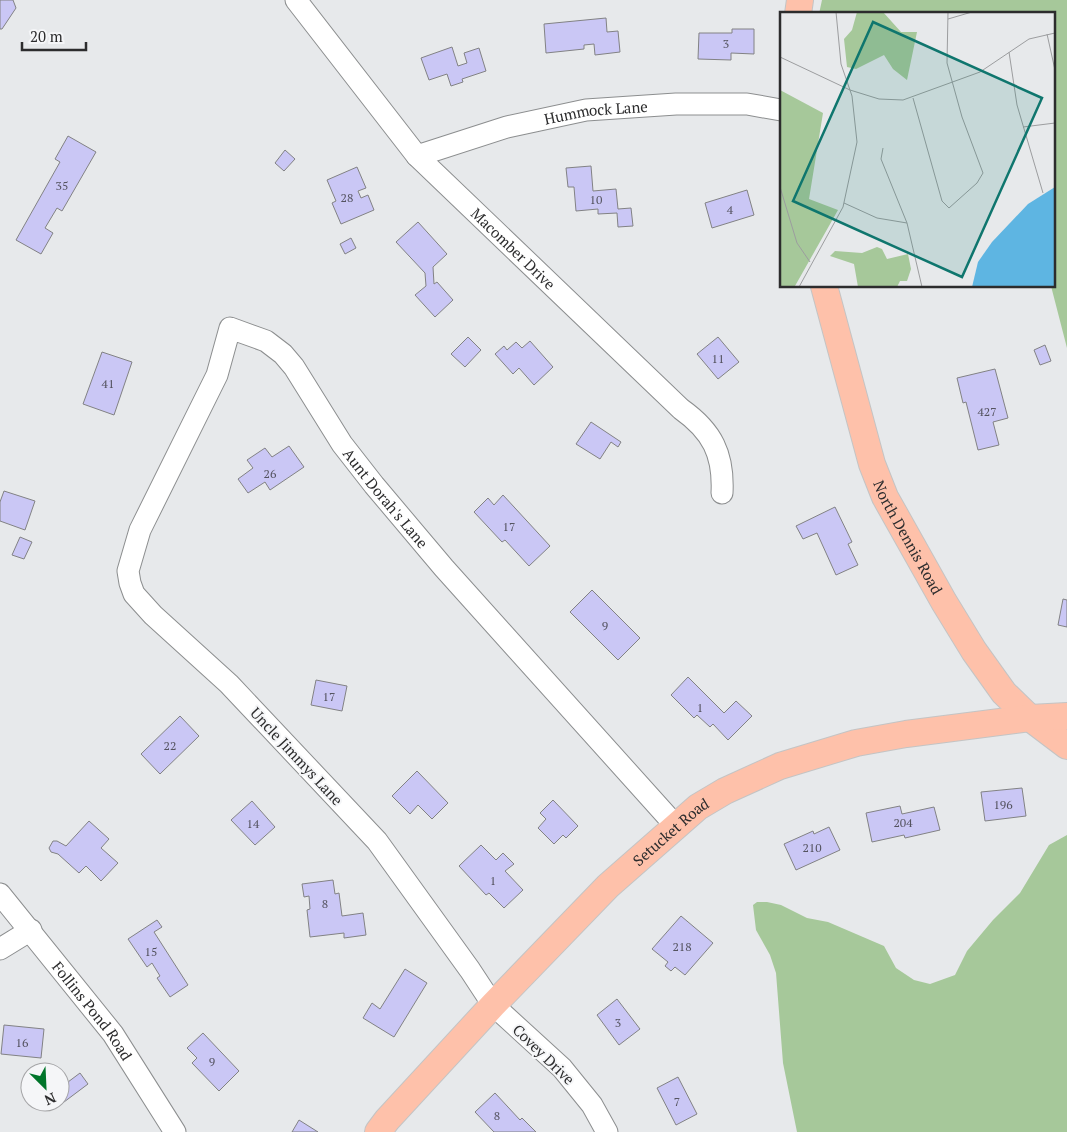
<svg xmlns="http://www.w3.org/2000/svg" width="1067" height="1132" font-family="'PT Serif',serif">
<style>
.green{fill:#a6c89a}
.building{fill:#cac7f5;stroke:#828284}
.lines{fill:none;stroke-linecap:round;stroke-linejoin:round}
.minor-casing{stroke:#8c8e8f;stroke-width:23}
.major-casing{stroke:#c4c4c4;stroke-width:28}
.minor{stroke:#fff;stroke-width:21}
.major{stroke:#fec1aa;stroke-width:26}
.labels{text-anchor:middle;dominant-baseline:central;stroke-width:4;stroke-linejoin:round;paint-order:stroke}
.number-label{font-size:12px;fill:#54535f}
.street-label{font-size:15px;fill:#2c2c2d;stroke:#f5f6f8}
.inset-road{fill:none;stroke:#9c9d9f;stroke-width:1}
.view{fill:#0f766e;fill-opacity:0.15;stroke:#0f766e;stroke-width:2.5}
.inset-edge{fill:none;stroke:#2c2c2d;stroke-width:2.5}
</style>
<rect width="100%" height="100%" fill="#e7e9eb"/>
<path class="green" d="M822 0H1067V348L1051 286H1053V14H819Z
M1067 835V1132H797L783 1063 776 973 770 955 756 930 753 905 757 902H767L781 905 807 918 828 922 884 946 896 968 914 980 930 984 955 975 967 951 993 920 1020 893 1049 845Z"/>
<path class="building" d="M0 0H13L16 8 2 29H0Z
M606 18 607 32 618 31 620 52 595 55 594 44 584 45V49L546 53 544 24Z
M732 29H754V54L731 53V60L698 59 699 33H732Z
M452 47 458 66 467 63 464 53 479 48 486 71 462 79 463 82 451 86 447 74 429 80 421 58Z
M68 136 96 152 62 211 57 208 45 228 53 233 41 254 16 240 60 162 55 159Z
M285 150 295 159 284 171 275 163Z
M591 166 593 191 616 189 618 209 631 208 633 226 618 227 617 213 598 214V209L576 211 574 187H568L566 168Z
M357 167 366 188 358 191 361 198 368 195 374 210 341 224 332 203 336 201 327 180Z
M747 190 754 215 712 228 705 203Z
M418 222 447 254 433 267 434 284 437 282 453 300 435 317 415 295 426 286 425 273 396 242Z
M351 238 356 248 345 254 340 244Z
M468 337 481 350 465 367 451 354Z
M718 337 739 362 718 379 697 354Z
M530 341 553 367 534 385 519 368 513 374 495 354 504 346 507 350 516 342 522 348Z
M1045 345 1051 361 1040 365 1034 350Z
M102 352 132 362 114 415 83 404Z
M995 369 1008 418 993 422 999 445 978 450 966 402 963 403 957 378Z
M591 422 621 442 618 447 611 442 600 459 576 444Z
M289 446 304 467 270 490 265 482 248 493 238 479 253 468 247 460 265 448 272 457Z
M4 491 35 501 25 530 0 521V502Z
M503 495 550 546 529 566 505 540 502 542 474 512 488 498 494 505Z
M835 507 852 542 848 544 858 565 836 575 817 533 803 539 796 526Z
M20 537 32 542 24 559 12 555Z
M592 590 640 638 618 660 570 612Z
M1063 599 1067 600V627L1058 625Z
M688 677 724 713 736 701 752 716 728 740 713 724 710 727 697 715 694 718 671 695Z
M316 680 347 686 342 711 311 705Z
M180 716 199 736 160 774 141 754Z
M417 771 448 803 432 819 418 805 410 814 392 796Z
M1022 788 1026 816 985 821 981 792Z
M553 800 578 826 566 838 563 835 554 844 538 828 546 819 540 813Z
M252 801 275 827 255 845 231 820Z
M900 806 902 814 934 807 940 830 905 838 904 835 872 842 866 813Z
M89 821 109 839 101 848 118 863 101 881 86 866 79 873 58 854 51 852 49 848 53 841H57L66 846Z
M829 827 840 850 796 870 784 844 813 831 814 834Z
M481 845 496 860 503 853 514 864 505 871 523 890 504 908 489 893 486 895 459 866Z
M333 880 335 894 339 893 342 916 363 913 366 935 344 938V933L310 937 307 910 310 909 309 896 304 897 302 884Z
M681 916 713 943 685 975 675 967 671 971 665 966 668 962 652 949Z
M157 920 162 927 154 932 188 985 170 997 157 978 160 976 152 963 147 967 128 939Z
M405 969 427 983 394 1037 363 1018 372 1003 380 1009Z
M617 999 640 1029 619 1045 597 1015Z
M4 1025 44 1029 41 1058 1 1054Z
M203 1033 239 1071 219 1091 192 1063 197 1058 187 1048Z
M80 1073 88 1084 56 1108 52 1102H60V1088Z
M678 1077 697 1114 676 1125 657 1088Z
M495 1093 520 1120 522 1118 536 1132H494L475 1112Z
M299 1120 318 1132H292Z"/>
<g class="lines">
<defs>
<g id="minor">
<path id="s1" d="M296 0 417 156 681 409C712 431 724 454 722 493"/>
<path id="s2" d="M417 156 507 127 586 110 676 104H747L781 110"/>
<path id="s3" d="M0 894 113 1034 175 1132"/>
<path d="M0 949 31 930"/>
<path id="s4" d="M607 1132 592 1105 562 1068 493 1005 470 970 377 841 229 684 153 615 134 594 130 583 128 571 140 530 217 375 230 328 266 341 283 354 294 367 342 444 374 485 444 568 675 825"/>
</g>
<g id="major">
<path d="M798 14 800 0"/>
<path id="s5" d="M824 286 872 464 885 497 944 602 974 651 1004 693 1030 718 1067 746"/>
<path id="s6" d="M378 1132 387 1120 493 1005 608 886 698 807 725 791 780 766 856 743 906 734 1030 718 1067 716"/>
</g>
</defs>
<use href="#minor" class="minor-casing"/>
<use href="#major" class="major-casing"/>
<use href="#minor" class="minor"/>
<use href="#major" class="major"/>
</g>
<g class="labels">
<g class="number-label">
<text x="726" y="43">3</text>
<text x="62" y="185">35</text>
<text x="347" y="197">28</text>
<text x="596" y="199">10</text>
<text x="730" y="209">4</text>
<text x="718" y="358">11</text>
<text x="108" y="383">41</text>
<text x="987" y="411">427</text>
<text x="270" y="473">26</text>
<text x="509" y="526">17</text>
<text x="605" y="625">9</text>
<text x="329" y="696">17</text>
<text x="700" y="707">1</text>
<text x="170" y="745">22</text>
<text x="1003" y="804">196</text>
<text x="903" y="822">204</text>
<text x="253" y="823">14</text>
<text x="812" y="847">210</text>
<text x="493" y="880">1</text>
<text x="325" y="903">8</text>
<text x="682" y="946">218</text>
<text x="151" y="951">15</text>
<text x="618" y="1022">3</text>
<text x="22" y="1042">16</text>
<text x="212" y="1061">9</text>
<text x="677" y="1101">7</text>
<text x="497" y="1115">8</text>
</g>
<g class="street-label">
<text stroke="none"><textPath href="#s2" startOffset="185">Hummock Lane</textPath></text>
<text stroke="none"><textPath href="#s1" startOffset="331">Macomber Drive</textPath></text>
<text stroke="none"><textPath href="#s4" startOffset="1245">Aunt Dorah's Lane</textPath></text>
<text stroke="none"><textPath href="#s5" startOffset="266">North Dennis Road</textPath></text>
<text transform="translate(297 756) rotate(47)">Uncle Jimmys Lane</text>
<text stroke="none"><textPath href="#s6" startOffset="420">Setucket Road</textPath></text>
<text stroke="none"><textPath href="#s3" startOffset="149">Follins Pond Road</textPath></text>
<text transform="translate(544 1054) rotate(44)">Covey Drive</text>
</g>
</g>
<g transform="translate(780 12)">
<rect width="275" height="275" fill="#e7e9eb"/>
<path d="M77 0H103L121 20H137L127 68 113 57 104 43 76 57 67 55 64 27 72 18ZM0 78 43 101 29 187 58 198 15 274 11 275H0ZM97 235 102 237 107 247 128 242 131 257 127 269H120L117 275H78L74 252 50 244 55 239 82 241Z" fill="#a6c89a"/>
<path d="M275 175V275H192L198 250 212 230 248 192Z" fill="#5eb5e2"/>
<path class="inset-road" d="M168 7 192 0M267 22 275 58M229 40 237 93 263 181M0 45 70 78 99 87 123 88 200 60 249 27 275 21M133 86 162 189 169 196 197 171 203 161 182 105 167 51 168 0M243 115 275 111M103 136 101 147 127 211 142 275M0 175 17 231 30 250M64 191 97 206 127 211M19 275 63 195 77 130 72 84 61 52 56 0"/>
<path class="view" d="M93 10 262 86 182 265 13 189Z"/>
<rect width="275" height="275" class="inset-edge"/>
</g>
<g transform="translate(45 1087) rotate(156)"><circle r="24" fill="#f5f6f8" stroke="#a5a5a7"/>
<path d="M0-4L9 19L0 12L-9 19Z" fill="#00752a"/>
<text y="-8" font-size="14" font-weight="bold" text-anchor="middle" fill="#2c2c2d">N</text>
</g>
<path d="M22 42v8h64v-8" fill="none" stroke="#2c2c2d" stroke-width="2.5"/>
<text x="30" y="42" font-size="15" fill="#2c2c2d" stroke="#f5f6f8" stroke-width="4" paint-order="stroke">20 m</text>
</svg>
